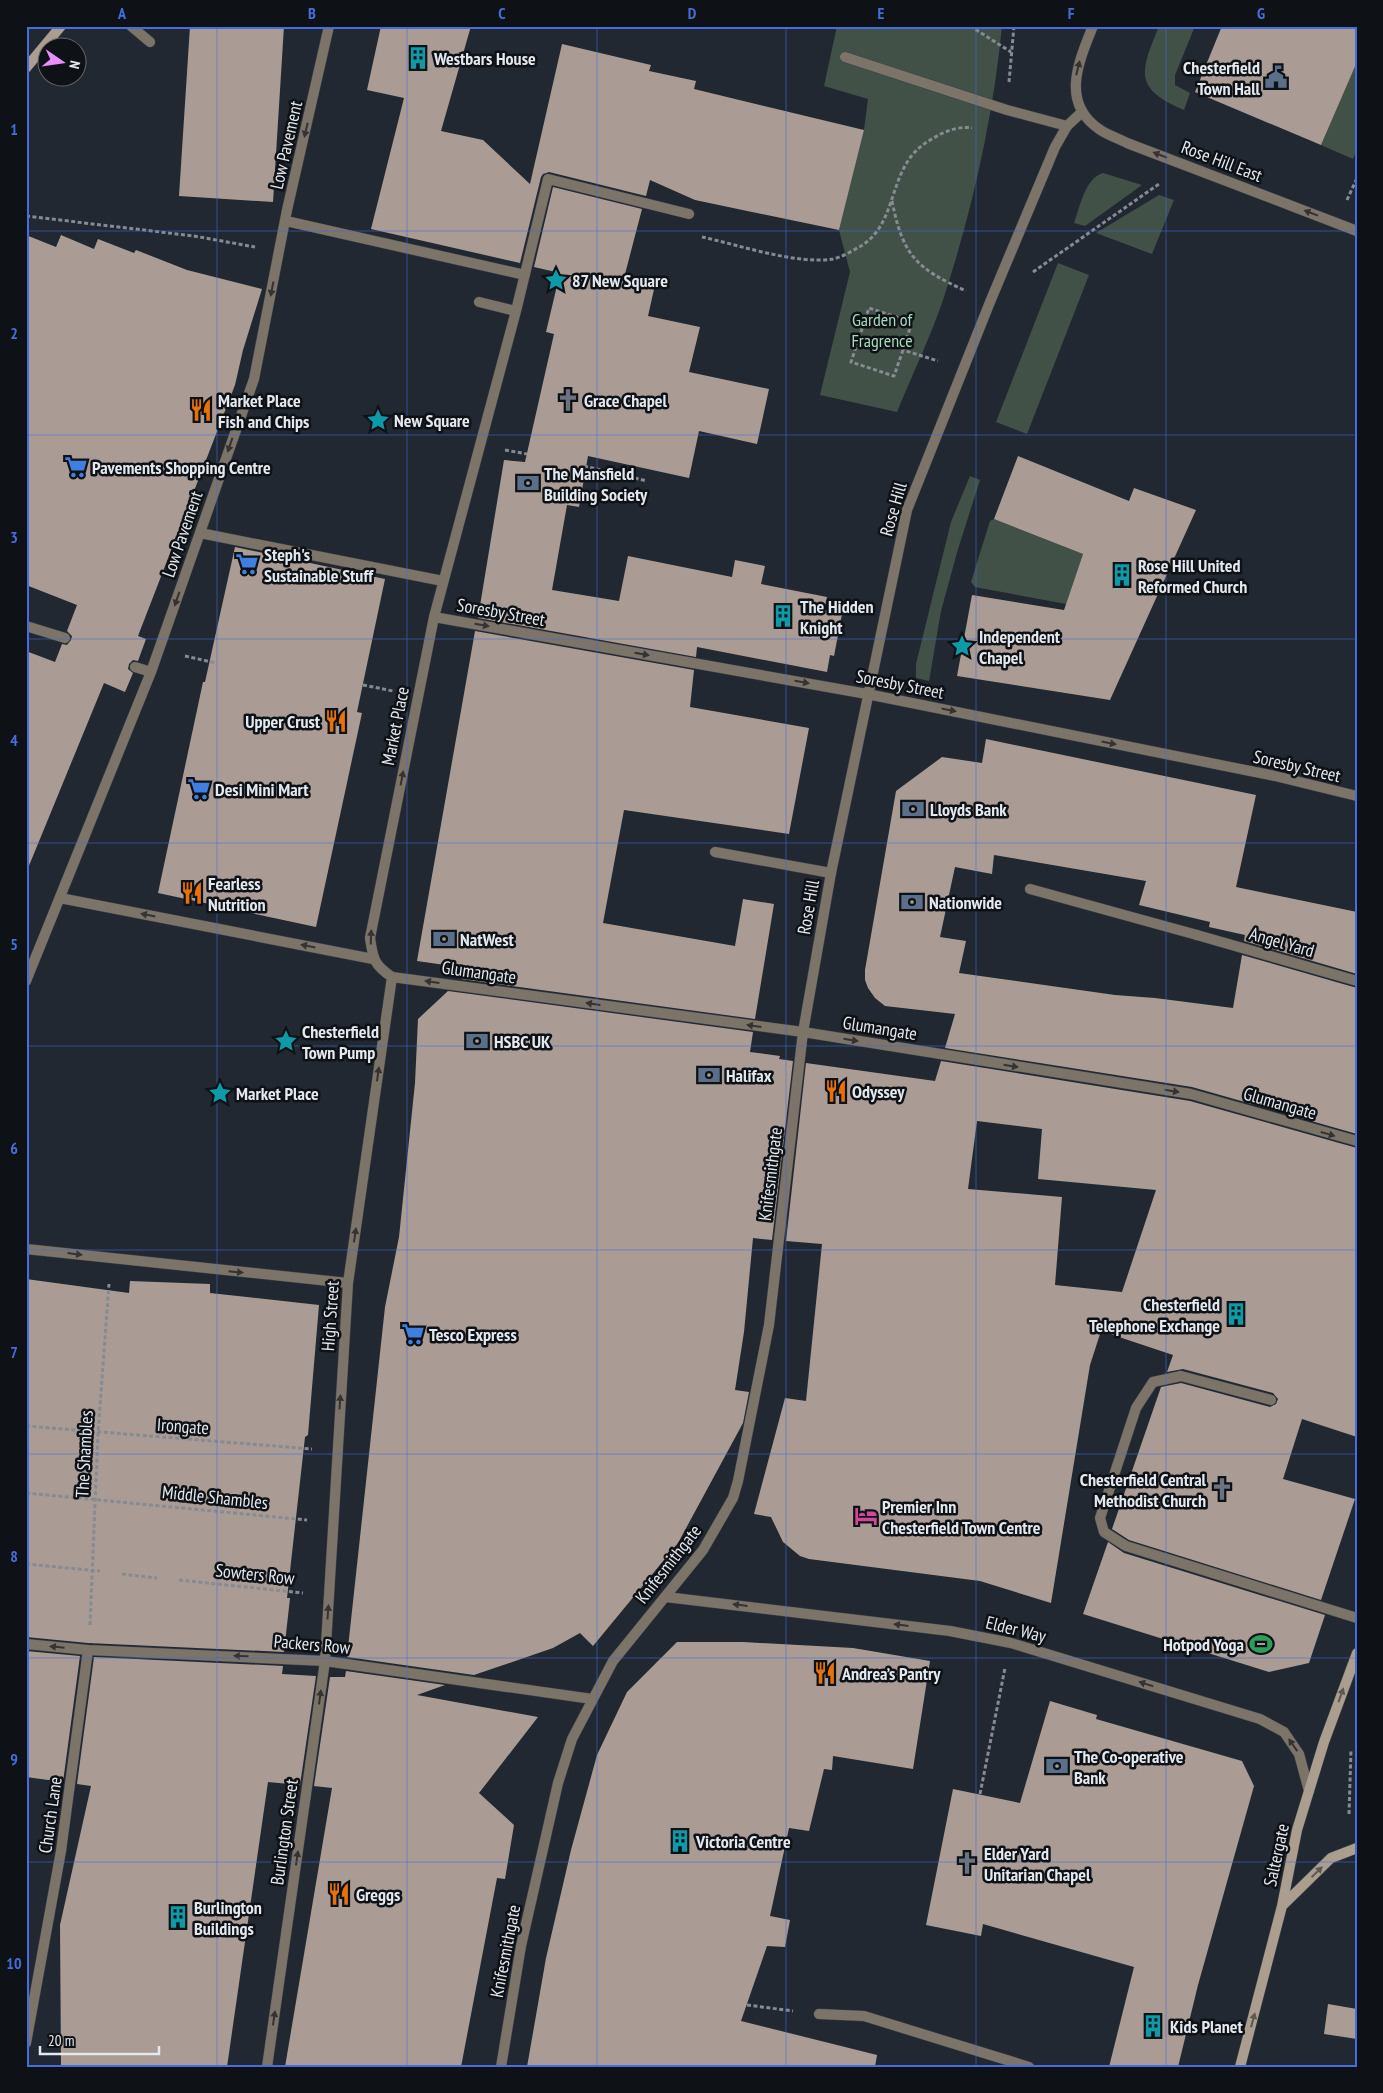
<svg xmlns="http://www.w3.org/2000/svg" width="1383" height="2093" font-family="'PT Sans Narrow',sans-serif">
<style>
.green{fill:#425147}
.building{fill:#aa9c94;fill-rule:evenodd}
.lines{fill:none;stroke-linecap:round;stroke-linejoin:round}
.lane-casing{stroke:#3d434c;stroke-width:11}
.street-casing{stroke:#3d434c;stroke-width:11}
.secondary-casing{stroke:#3d434c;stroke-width:11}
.path{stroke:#868b93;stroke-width:3;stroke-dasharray:4 2.5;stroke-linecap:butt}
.lane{stroke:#7c7369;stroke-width:10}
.street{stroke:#7c7369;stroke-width:10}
.secondary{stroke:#ab9e8e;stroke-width:10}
.oneway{fill:#343332}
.oneway2{fill:#5c5852}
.grid{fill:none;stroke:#456ddd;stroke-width:1;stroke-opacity:0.55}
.labels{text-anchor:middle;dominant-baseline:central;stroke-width:5;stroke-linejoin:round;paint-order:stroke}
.poi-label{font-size:18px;font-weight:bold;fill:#e4e8ef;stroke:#0e1115;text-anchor:start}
.street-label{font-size:18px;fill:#e4e8ef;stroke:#0e1115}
.park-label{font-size:18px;fill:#a9dcbb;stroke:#0e1115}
.neatline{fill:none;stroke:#456ddd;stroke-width:2}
.grid-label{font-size:16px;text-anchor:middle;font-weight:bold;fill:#456ddd}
</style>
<rect width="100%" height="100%" fill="#222832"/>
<path class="green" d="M837 26H1002C993 119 972 211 943 300 930 338 912 375 897 412L820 395 850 272 839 230 864 130 868 99 824 86Z
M1159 26H1195L1175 75V85L1190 93 1184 110C1132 88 1141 71 1159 26Z
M1357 62V149L1353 159 1321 145Z
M1103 173 1142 185 1085 226 1074 223C1080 207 1085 178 1103 173Z
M1159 195 1174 200 1152 254 1096 233Z
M1058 263 1089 275 1027 434 996 422Z
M970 476 980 480 958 549 941 611 929 681 916 678V664L951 522Z
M994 519 1083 554 1066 604 975 587 971 582 990 521Z"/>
<path class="building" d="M190 26H284L273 202 179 196Z
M381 26H471L441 131 483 140 530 184 562 44 651 65 649 71 696 81 694 89 864 130 839 230 695 200 650 180 646 196 549 172 543 174 541 177 520 263 371 229 404 98 367 90Z
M1222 26H1357V62L1321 145 1195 92Z
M553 187 642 209 624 278 655 285 648 316 700 327 689 372 769 389 757 444 699 431 689 478 588 456 579 507 567 505 552 590 619 601 628 556 732 577 735 560 765 566 761 584 827 597 824 610 842 614 834 656 830 655 827 672 697 647 696 657 478 618 504 460 525 462 554 334 546 332 560 273 534 267Z
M26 235 56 247 61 235 94 249 98 239 134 253 136 250 187 270 262 289 243 350 235 385 138 636 146 639 138 661 133 660 129 664 128 669 133 673 125 692 104 683 26 873V651L55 662 62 644 67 645 71 640 72 636 67 631 77 605 26 585Z
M1018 456 1129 501 1134 488 1196 510 1110 700 957 676 972 595 1064 610 1083 554 994 519Z
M235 547 385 579 357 712 362 713 316 927 158 893 203 682H205Z
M475 631 694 670 690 707 809 728 789 834 624 810 603 923 735 946 743 899 774 904 755 1019 461 979 473 969 417 961Z
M986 739 1256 795 1236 887 1357 912V974L1244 941 1245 935 1209 927 1210 922 1139 905 1146 881 994 855 992 874 955 867 940 937 966 941 959 973 1115 995 1155 998 1233 1008 1242 955 1357 988V1134L1192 1087 945 1048 955 1014 885 1006 875 998 868 988 865 980V970L896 791 942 757 982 763Z
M448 991 753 1032 750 1052 780 1056 779 1059 793 1061 772 1240 753 1238 744 1332 735 1390 749 1392 743 1423 678 1543 593 1646 580 1633 553 1648 474 1675 347 1657 385 1307 399 1237 415 1083 418 1019Z
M941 1061 1190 1101 1357 1148V1437L1302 1419 1283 1479 1355 1499 1321 1600 1129 1540 1112 1529 1161 1387 1181 1383 1270 1407 1276 1404 1278 1399 1273 1393 1183 1369 1167 1372 1173 1355 1101 1331 1090 1365 1051 1603 980 1581 809 1559 800 1556 783 1542 771 1517 754 1514 785 1398 806 1401 822 1244 786 1241 806 1063 935 1081ZM977 1121 1042 1129 1038 1179 1156 1190 1122 1292 1055 1285 1062 1197 968 1189Z
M26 1279 129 1293 130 1281 210 1284V1293L319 1305 308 1435 305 1437 287 1598H290L284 1652 88 1643 26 1637Z
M1108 1542 1124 1553 1325 1615 1309 1663 1269 1672 1083 1614Z
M677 1642H743L853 1648 930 1661 913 1769 833 1756 832 1770 824 1769 809 1831 789 1828 770 1916 790 1920 785 1947 767 1946 741 2021 877 2055 875 2067H527L546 1958 571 1850 597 1755 627 1692Z
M26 1651 80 1656 63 1782 26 1777Z
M94 1657 283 1666 282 1674 316 1676 300 1785 268 1782 227 2067H61L60 1925 91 1786 77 1784Z
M346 1671 445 1685 417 1695 538 1717 479 1793 514 1825 505 1879 497 1878 461 2067H285L332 1788 314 1786 330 1677H345Z
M1050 1701 1097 1715 1096 1719 1242 1761 1254 1786 1198 1985 1178 2067H1109L1134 1967 983 1924 981 1936 926 1925 953 1789 1020 1803Z
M1328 2004 1357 2009V2039L1324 2034Z"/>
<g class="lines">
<defs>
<path id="lane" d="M131 26 150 42
M845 57 1007 110 1067 126
M715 852 831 873
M1030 889 1197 935
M1271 1400 1181 1376 1153 1382 1136 1408 1100 1518 1104 1532 1126 1546 1357 1618
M819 2014 864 2016 1029 2067"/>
<path id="street" d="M1093 26C1079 61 1060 102 1099 129 1107 135 1118 138 1127 143L1357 231
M689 214 548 179 516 311 434 617 370 938C373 959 374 965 392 977L803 1032 1191 1094 1357 1141
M286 221 525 275
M479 302 516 311
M200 533 443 581
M434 617 867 694 1275 776 1357 796
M26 626 65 638
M135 667 151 672
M60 898 373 959
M1197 935 1357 981
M26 981 151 672 254 379 287 210 329 26
M26 1249 348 1283
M666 1597 950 1631 1011 1643 1260 1719 1284 1732 1299 1754 1309 1791
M26 1644 88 1650 325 1661 592 1699
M26 2043 61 1851 88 1650
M267 2067 325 1661 348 1283 392 977
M501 2067 521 1946 558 1783 572 1739 613 1661 703 1550 733 1498 738 1481 769 1325 803 1032 831 873 907 510 990 302 1055 147 1067 126 1082 112"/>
<path id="secondary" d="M26 68 61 26
M1282 1906 1331 1858 1357 1848
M1240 2067 1282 1906 1297 1830 1324 1742 1357 1653"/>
</defs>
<use href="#lane" class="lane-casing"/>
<use href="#street" class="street-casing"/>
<use href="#secondary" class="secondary-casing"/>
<path class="path" d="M970 26 1011 52
M1009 82 1014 26
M1347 200 1357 178
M892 201C903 256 916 268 966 291
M26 216 194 236 255 247
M702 237C739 245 797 265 833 259 842 257 852 251 861 246 895 225 889 181 914 153 921 145 930 140 939 135 948 130 961 126 972 128
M1033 272 1159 184
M903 350 894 376 851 362 869 308 912 322 903 350 938 361
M505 450 527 454
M584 466 647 481
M185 656 216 663
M363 685 393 691
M26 1426 312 1449
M26 1493 307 1520
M26 1564 100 1571
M122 1574 157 1578
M179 1580 303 1593
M90 1625 98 1433 109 1284
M980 1794 1005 1668
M1349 1814 1351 1749
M747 2005 793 2011"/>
<use href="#lane" class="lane"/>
<use href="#street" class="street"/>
<use href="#secondary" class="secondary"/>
</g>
<defs><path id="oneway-solid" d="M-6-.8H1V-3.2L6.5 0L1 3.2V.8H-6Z" transform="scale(1.25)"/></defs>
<g class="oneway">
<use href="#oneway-solid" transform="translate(1078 68) rotate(-76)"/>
<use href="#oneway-solid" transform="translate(306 130) rotate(103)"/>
<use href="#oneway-solid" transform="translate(1160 155) rotate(-159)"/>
<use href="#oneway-solid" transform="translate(1311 213) rotate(-159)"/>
<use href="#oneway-solid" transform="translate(272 289) rotate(101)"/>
<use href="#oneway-solid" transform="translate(230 445) rotate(109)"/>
<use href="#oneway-solid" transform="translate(177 599) rotate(109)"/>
<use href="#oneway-solid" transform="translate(482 625) rotate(10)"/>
<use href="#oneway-solid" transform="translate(642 654) rotate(10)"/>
<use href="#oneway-solid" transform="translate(802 682) rotate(10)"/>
<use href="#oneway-solid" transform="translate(949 710) rotate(11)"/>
<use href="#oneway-solid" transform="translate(1109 743) rotate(11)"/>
<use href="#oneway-solid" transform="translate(402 778) rotate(-79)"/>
<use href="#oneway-solid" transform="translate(148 915) rotate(-169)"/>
<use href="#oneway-solid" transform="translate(371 937) rotate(-88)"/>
<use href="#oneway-solid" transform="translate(308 946) rotate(-169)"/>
<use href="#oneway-solid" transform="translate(432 982) rotate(-172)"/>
<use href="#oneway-solid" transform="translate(593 1004) rotate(-172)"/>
<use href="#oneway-solid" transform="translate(754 1026) rotate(-172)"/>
<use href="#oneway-solid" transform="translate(851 1040) rotate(9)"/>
<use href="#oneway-solid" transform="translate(1011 1066) rotate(9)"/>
<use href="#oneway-solid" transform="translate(378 1074) rotate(-82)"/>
<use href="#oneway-solid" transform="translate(1172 1091) rotate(9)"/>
<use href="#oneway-solid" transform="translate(1328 1134) rotate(16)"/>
<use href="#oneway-solid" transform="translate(355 1235) rotate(-82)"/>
<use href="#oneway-solid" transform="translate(75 1254) rotate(7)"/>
<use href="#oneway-solid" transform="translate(236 1272) rotate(6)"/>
<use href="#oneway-solid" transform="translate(340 1402) rotate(-86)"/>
<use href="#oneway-solid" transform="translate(740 1605) rotate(-173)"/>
<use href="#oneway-solid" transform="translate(328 1612) rotate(-86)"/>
<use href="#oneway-solid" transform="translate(901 1625) rotate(-173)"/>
<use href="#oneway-solid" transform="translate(57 1647) rotate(-174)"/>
<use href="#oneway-solid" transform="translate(241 1656) rotate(-178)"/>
<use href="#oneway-solid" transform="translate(1146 1684) rotate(-163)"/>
<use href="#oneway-solid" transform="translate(320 1697) rotate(-82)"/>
<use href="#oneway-solid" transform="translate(1293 1745) rotate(-125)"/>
<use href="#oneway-solid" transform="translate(297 1858) rotate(-82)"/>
<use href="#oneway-solid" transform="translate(274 2018) rotate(-82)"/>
</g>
<g class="oneway2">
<use href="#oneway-solid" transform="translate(1341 1695) rotate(-70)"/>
<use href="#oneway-solid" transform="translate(1317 1872) rotate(-44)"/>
<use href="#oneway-solid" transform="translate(1253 2020) rotate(-75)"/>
</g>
<path class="grid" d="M217 26V2067M407 26V2067M597 26V2067M786 26V2067M976 26V2067M1166 26V2067M26 231H1357M26 435H1357M26 639H1357M26 843H1357M26 1046H1357M26 1250H1357M26 1454H1357M26 1658H1357M26 1862H1357"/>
<defs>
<symbol id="building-bare" viewBox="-9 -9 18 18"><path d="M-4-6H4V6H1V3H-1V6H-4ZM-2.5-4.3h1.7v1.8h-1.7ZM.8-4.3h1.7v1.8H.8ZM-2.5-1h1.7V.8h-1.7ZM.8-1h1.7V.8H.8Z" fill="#0f9aa8" stroke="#0e1115" stroke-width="2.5" paint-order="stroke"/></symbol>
<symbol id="civic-bare" viewBox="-9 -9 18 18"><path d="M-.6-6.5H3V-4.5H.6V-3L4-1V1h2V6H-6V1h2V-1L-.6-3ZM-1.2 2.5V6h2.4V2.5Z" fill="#5c6f8a" stroke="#0e1115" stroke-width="2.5" paint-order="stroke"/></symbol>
<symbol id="sight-bare" viewBox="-9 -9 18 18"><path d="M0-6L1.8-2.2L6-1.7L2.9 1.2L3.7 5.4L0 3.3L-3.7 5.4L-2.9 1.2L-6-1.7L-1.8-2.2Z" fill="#0f9aa8" stroke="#0e1115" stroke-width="2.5" paint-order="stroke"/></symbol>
<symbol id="church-bare" viewBox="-9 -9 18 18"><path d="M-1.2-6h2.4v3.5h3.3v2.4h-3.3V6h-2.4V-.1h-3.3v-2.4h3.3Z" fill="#6b7280" stroke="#0e1115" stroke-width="2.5" paint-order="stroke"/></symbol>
<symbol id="restaurant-bare" viewBox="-9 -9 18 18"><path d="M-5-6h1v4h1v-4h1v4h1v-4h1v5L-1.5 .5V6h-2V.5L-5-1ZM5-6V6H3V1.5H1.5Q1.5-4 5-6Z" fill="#e8710a" stroke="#0e1115" stroke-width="2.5" paint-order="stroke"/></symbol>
<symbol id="supermarket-bare" viewBox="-9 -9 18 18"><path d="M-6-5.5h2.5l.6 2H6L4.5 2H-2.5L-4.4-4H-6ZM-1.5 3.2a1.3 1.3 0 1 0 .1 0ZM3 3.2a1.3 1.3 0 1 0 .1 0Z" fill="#3f7fe0" stroke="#0e1115" stroke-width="2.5" paint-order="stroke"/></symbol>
<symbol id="bank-bare" viewBox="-9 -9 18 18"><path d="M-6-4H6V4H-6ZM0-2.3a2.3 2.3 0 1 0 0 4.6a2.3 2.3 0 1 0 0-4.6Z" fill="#5c6f8a" stroke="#0e1115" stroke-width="2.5" paint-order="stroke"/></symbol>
<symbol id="hotel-bare" viewBox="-9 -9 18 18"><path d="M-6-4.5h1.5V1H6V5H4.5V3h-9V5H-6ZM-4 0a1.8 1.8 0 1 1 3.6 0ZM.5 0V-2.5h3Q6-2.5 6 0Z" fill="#d1479c" stroke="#0e1115" stroke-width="2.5" paint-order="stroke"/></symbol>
<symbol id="stadium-bare" viewBox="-9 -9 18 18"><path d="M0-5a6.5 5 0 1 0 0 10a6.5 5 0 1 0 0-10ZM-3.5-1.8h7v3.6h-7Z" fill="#2e9e5b" stroke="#0e1115" stroke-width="2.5" paint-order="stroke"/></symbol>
</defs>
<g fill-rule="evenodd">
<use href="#building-bare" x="402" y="42" width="32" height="32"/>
<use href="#civic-bare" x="1260" y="61" width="32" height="32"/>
<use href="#sight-bare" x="540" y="264" width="32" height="32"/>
<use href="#church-bare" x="552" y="384" width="32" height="32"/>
<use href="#restaurant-bare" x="185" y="394" width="32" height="32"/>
<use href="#sight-bare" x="362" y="404" width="32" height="32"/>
<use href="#supermarket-bare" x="60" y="451" width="32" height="32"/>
<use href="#bank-bare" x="512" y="467" width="32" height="32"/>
<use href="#supermarket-bare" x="231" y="548" width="32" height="32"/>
<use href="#building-bare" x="1106" y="559" width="32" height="32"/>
<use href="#building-bare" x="767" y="600" width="32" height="32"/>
<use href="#sight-bare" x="946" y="630" width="32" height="32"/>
<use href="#restaurant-bare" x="320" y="705" width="32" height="32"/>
<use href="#supermarket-bare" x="183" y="773" width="32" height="32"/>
<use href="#bank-bare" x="897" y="793" width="32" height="32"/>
<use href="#restaurant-bare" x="176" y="877" width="32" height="32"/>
<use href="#bank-bare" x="896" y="886" width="32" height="32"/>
<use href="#bank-bare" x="428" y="923" width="32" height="32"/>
<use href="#sight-bare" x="270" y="1025" width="32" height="32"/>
<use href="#bank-bare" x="461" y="1025" width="32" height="32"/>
<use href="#bank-bare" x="693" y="1059" width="32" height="32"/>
<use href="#restaurant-bare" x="820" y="1075" width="32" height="32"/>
<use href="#sight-bare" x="204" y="1077" width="32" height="32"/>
<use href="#building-bare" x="1220" y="1298" width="32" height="32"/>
<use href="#supermarket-bare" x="397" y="1318" width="32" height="32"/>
<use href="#church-bare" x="1206" y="1473" width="32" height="32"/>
<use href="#hotel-bare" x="850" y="1500" width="32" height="32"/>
<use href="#stadium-bare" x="1245" y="1628" width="32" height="32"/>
<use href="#restaurant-bare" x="809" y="1657" width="32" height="32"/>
<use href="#bank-bare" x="1041" y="1750" width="32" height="32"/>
<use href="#building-bare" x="664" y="1825" width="32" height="32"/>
<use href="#church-bare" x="951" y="1847" width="32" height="32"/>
<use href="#restaurant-bare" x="323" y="1878" width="32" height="32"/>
<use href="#building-bare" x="162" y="1901" width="32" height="32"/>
<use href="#building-bare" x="1137" y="2010" width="32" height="32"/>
</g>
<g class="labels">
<g class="poi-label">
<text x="434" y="58">Westbars House</text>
<text x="1260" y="67" text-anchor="end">Chesterfield<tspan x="1260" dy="21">Town Hall</tspan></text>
<text x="572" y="280">87 New Square</text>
<text x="218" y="400">Market Place<tspan x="218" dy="21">Fish and Chips</tspan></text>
<text x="584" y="400">Grace Chapel</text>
<text x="394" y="420">New Square</text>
<text x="92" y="467">Pavements Shopping Centre</text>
<text x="544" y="473">The Mansfield<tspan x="544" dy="21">Building Society</tspan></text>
<text x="264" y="554">Steph's<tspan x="264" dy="21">Sustainable Stuff</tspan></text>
<text x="1138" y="565">Rose Hill United<tspan x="1138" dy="21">Reformed Church</tspan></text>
<text x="800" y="606">The Hidden<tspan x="800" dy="21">Knight</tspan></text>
<text x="979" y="636">Independent<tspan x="979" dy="21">Chapel</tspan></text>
<text x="320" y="721" text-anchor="end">Upper Crust</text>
<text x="215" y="789">Desi Mini Mart</text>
<text x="930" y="809">Lloyds Bank</text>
<text x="208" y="883">Fearless<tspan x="208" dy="21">Nutrition</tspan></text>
<text x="929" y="902">Nationwide</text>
<text x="460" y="939">NatWest</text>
<text x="302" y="1031">Chesterfield<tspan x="302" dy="21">Town Pump</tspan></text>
<text x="494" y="1041">HSBC UK</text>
<text x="726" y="1075">Halifax</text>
<text x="852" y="1091">Odyssey</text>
<text x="236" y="1093">Market Place</text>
<text x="1220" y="1304" text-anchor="end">Chesterfield<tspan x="1220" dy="21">Telephone Exchange</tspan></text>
<text x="429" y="1334">Tesco Express</text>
<text x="1206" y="1479" text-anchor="end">Chesterfield Central<tspan x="1206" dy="21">Methodist Church</tspan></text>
<text x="882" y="1506">Premier Inn<tspan x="882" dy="21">Chesterfield Town Centre</tspan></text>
<text x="1244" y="1644" text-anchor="end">Hotpod Yoga</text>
<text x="842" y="1673">Andrea’s Pantry</text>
<text x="1074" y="1756">The Co-operative<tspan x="1074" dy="21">Bank</tspan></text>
<text x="696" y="1841">Victoria Centre</text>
<text x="984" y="1853">Elder Yard<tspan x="984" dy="21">Unitarian Chapel</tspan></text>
<text x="356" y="1894">Greggs</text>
<text x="194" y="1907">Burlington<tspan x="194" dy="21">Buildings</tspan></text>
<text x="1170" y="2026">Kids Planet</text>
</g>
<g class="street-label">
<text transform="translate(286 145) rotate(-77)">Low Pavement</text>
<text transform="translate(1222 161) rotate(21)">Rose Hill East</text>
<text transform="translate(893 509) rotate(-74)">Rose Hill</text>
<text transform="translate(182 534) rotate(-71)">Low Pavement</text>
<text transform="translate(501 612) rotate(10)">Soresby Street</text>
<text transform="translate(900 684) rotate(11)">Soresby Street</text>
<text transform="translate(395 726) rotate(-79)">Market Place</text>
<text transform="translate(1297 766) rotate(13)">Soresby Street</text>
<text transform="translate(808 907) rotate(-80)">Rose Hill</text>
<text transform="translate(1282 942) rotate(16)">Angel Yard</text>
<text transform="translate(479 972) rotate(8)">Glumangate</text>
<text transform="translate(880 1028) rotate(9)">Glumangate</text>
<text transform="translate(1280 1103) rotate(16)">Glumangate</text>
<text transform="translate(770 1174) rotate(-83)">Knifesmithgate</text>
<text transform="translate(330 1316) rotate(-86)">High Street</text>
<text transform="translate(183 1426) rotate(4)">Irongate</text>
<text transform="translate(84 1454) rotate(-87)">The Shambles</text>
<text transform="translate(215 1497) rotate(6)">Middle Shambles</text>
<text transform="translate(668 1564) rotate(-52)">Knifesmithgate</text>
<text transform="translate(255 1574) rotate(6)">Sowters Row</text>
<text transform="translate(1016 1629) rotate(14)">Elder Way</text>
<text transform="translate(312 1644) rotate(5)">Packers Row</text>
<text transform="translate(50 1815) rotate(-82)">Church Lane</text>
<text transform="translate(284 1832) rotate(-82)">Burlington Street</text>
<text transform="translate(1276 1855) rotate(-78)">Saltergate</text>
<text transform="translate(505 1951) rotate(-79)">Knifesmithgate</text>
</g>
<g class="park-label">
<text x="882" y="319">Garden of<tspan x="882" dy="21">Fragrence</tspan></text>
</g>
</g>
<rect width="1383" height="2093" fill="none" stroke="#0e1115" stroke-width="55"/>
<g transform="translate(62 62) rotate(103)"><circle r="24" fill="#0e1115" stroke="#64676c"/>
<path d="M0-4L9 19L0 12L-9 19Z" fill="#e98efe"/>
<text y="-8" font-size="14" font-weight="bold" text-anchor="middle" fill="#e4e8ef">N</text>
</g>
<path d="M40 2046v8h119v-8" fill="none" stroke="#e4e8ef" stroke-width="2.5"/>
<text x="48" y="2046" font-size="15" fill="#e4e8ef" stroke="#0e1115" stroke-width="4" paint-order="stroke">20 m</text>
<rect x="28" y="28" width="1328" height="2038" class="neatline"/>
<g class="grid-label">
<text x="122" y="19">A</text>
<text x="312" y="19">B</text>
<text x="502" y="19">C</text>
<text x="692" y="19">D</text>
<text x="881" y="19">E</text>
<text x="1071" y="19">F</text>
<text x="1261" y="19">G</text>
<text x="14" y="135">1</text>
<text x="14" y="339">2</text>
<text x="14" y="543">3</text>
<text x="14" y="746">4</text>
<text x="14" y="950">5</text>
<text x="14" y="1154">6</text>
<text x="14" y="1358">7</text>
<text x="14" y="1562">8</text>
<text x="14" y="1765">9</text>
<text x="14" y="1969">10</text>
</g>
</svg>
